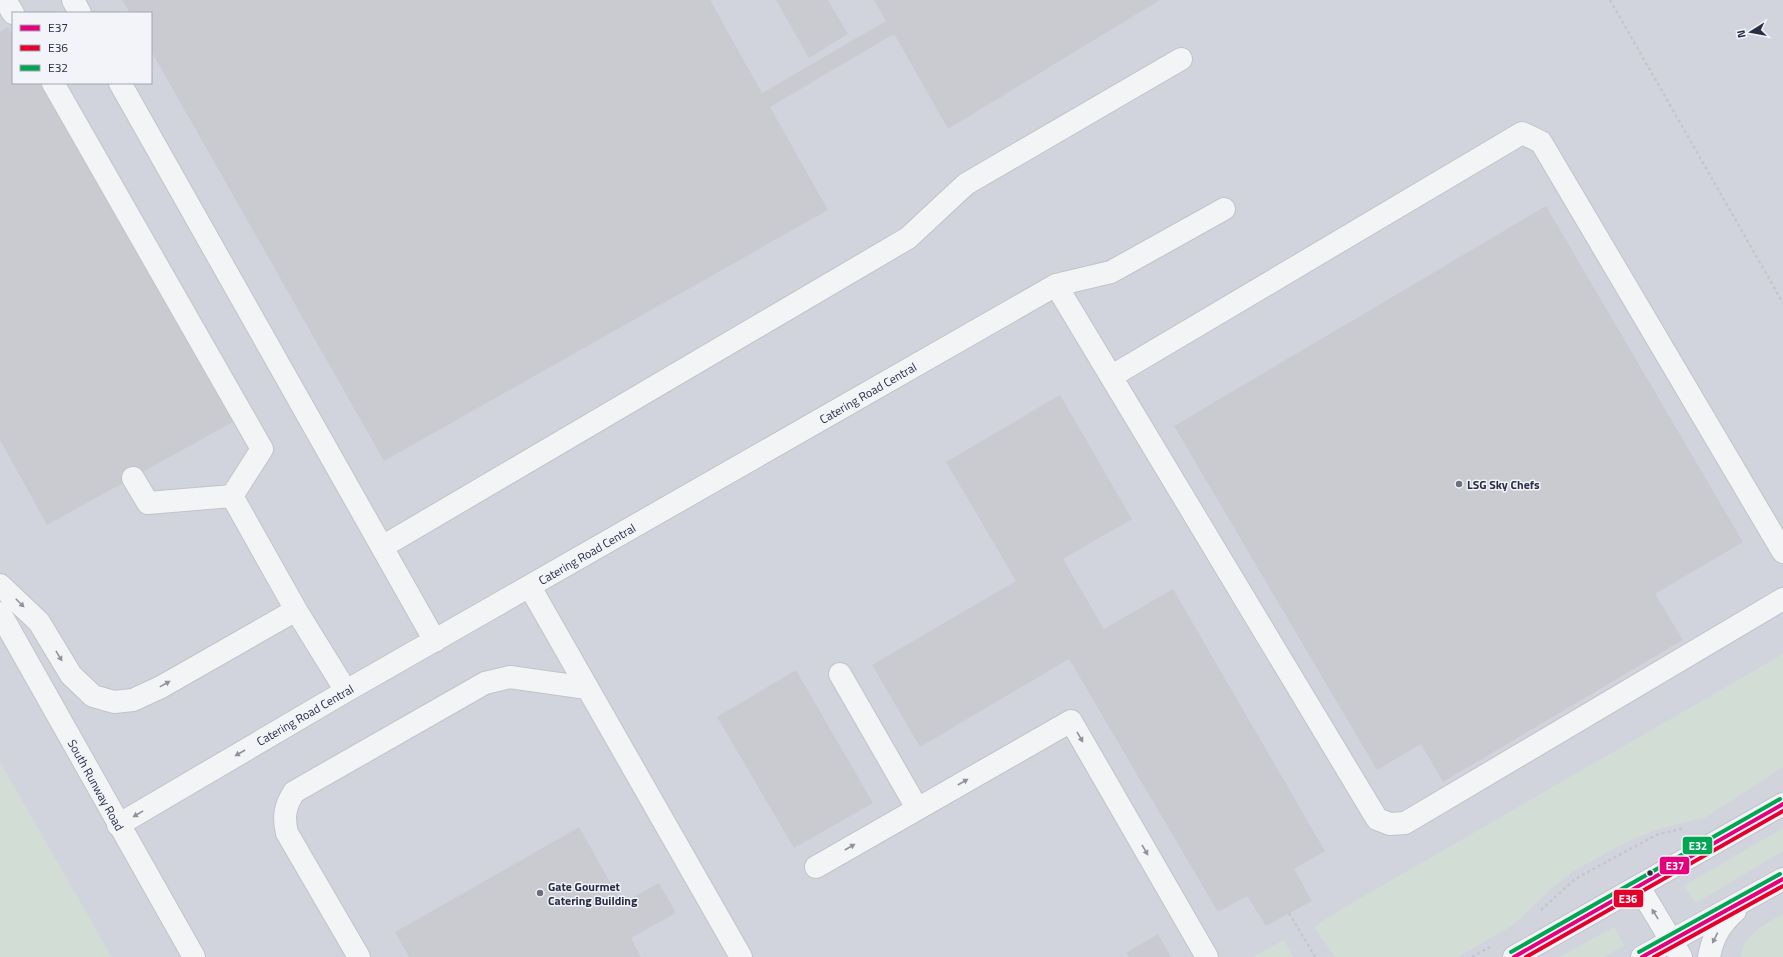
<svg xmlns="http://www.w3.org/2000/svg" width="1783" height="957" font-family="'Titillium Web',sans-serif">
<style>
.built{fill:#d2d4dd;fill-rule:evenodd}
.green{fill:#d2ddd5}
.building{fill:#cacbd1}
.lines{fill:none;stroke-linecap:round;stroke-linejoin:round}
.minor-casing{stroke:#c2c3c8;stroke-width:24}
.path{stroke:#c5c6cc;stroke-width:2.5;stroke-dasharray:3 3;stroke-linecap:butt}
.minor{stroke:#f3f4f6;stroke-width:22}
.bus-1-casing{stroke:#f2f4f9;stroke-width:7}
.bus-2-casing{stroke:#f2f4f9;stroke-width:7}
.bus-3-casing{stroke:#f2f4f9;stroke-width:7}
.bus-1{stroke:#e5007d;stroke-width:4}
.bus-2{stroke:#e4002b;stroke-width:4}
.bus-3{stroke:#00a651;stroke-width:4}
.oneway{fill:#8e919e}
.poi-dot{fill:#6a6e7f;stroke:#f2f4f9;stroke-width:1.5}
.bus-dot{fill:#282e46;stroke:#f2f4f9;stroke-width:1.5}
.labels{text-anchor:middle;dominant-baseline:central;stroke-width:3;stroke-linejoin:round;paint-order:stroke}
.street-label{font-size:12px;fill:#282e46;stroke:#f2f4f9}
.poi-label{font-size:12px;font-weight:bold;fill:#282e46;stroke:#f2f4f9;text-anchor:start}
.line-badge{stroke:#f2f4f9;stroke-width:1.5}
.badge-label{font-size:11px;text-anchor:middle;font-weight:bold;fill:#fff}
</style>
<rect width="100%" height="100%" fill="#e4e5ea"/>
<path class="built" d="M0 0H1783V957H0ZM13 13H151V83H13Z"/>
<path class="green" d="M1783 654V767L1706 817 1655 830 1615 848 1575 870 1551 889 1513 925 1458 957H1335L1314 927 1345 907Z
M0 762 112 957H0Z
M1783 828V851L1696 903 1684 886Z
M1783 914V957H1741C1742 935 1766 924 1783 914Z
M1614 927 1624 945 1604 957H1559Z
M1284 940 1293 957H1252L1255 956Z"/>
<path class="building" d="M122 0H710L762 93 886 21 874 0H1160L948 129 894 34 770 107 828 210 384 461 151 51V13H130Z
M776 0H828L848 34 809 58Z
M8 27 13 36V83H40L233 422 47 525 0 440V32Z
M1546 206 1743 542 1655 594 1683 640 1443 782 1421 744 1377 770 1174 426Z
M1060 395 1132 519 1063 559 1104 629 1173 589 1325 851 1294 869 1312 901 1266 926 1247 896 1218 912 1069 659 920 747 872 665 1016 581 946 462Z
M796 670 873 803 794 848 717 717Z
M579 827 622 903 659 883 676 913 631 938 641 957H409L395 932Z
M1158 934 1171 957H1129L1126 953Z"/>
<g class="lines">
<defs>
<path id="minor" d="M5 0 13 13
M73 0 80 13
M53 83 262 449 232 496 296 610 346 691
M120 83 435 641
M1056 285 1377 819 1390 824 1405 823 1783 599
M1112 376 1522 133 1541 142 1783 552
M133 478 148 503 232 496
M382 547 908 238 966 184 1181 59
M0 585 39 622 71 675 93 696 114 702 133 700 161 687 296 610
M530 587 741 957
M0 613 194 957
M840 674 917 808
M118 825 346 691 1056 285 1111 272 1224 209
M816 867 1071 721 1207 957
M1639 887 1681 957
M359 957 287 833C283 817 285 806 294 792L485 683 510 677 587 688
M1514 957 1783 804
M1642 957 1783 879
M1709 957C1713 936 1720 925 1735 911"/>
</defs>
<use href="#minor" class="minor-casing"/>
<path class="path" d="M1610 0 1783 303
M1541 910 1575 879 1656 835 1684 828
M1289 913 1315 957
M1472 957 1490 947"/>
<use href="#minor" class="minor"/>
<defs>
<path id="bus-1" d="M1514 957 1783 804
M1642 957 1783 879"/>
<path id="bus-2" d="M1526 957 1783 811
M1654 957 1783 886"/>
<path id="bus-3" d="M1511 952 1780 799
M1639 952 1780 874"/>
</defs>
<use href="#bus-1" class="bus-1-casing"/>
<use href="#bus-2" class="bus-2-casing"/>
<use href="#bus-3" class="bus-3-casing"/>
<use href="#bus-1" class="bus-1"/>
<use href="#bus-2" class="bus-2"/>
<use href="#bus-3" class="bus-3"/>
</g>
<defs><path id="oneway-solid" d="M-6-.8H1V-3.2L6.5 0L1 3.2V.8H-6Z"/></defs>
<g class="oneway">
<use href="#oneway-solid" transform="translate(20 603) rotate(45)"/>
<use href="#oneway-solid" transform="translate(59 656) rotate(59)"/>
<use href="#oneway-solid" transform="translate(165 684) rotate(-29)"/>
<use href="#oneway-solid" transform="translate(1080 737) rotate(60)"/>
<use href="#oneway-solid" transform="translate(240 753) rotate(150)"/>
<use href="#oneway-solid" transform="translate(963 782) rotate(-30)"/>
<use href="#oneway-solid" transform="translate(138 814) rotate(149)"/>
<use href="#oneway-solid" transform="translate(850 847) rotate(-30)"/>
<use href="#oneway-solid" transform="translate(1145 850) rotate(60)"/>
<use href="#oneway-solid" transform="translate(1655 914) rotate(-122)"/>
<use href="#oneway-solid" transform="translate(1715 938) rotate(116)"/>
</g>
<g class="poi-dot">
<circle cx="1459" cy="484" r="4"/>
<circle cx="540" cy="893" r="4"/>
</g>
<circle class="bus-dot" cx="1650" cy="873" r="3.5"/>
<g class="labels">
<g class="street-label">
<text transform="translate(868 393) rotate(-30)">Catering Road Central</text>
<text transform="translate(587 554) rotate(-30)">Catering Road Central</text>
<text transform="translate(305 715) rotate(-30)">Catering Road Central</text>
<text transform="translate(96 785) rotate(61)">South Runway Road</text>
</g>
<g class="poi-label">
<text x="1467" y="484">LSG Sky Chefs</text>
<text x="548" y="886">Gate Gourmet<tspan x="548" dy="14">Catering Building</tspan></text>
</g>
</g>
<g class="line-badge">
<rect x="1682" y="836" width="31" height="19" rx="4" fill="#00a651"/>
<rect x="1659" y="856" width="31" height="19" rx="4" fill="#e5007d"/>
<rect x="1613" y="889" width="31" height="19" rx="4" fill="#e4002b"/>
</g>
<g class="badge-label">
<text x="1698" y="850">E32</text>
<text x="1675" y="870">E37</text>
<text x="1628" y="903">E36</text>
</g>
<rect x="12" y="12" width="140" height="72" fill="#f2f4f9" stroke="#a1a5b1"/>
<rect x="20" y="25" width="20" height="6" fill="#e5007d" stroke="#a1a5b1"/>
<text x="48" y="32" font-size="12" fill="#282e46">E37</text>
<rect x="20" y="45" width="20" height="6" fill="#e4002b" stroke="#a1a5b1"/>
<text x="48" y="52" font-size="12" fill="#282e46">E36</text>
<rect x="20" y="65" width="20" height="6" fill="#00a651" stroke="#a1a5b1"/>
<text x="48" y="72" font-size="12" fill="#282e46">E32</text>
<g transform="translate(1751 32) rotate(259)" stroke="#f2f4f9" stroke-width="3" paint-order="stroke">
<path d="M0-3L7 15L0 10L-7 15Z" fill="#282e46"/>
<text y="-6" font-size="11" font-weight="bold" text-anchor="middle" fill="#282e46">N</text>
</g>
</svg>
